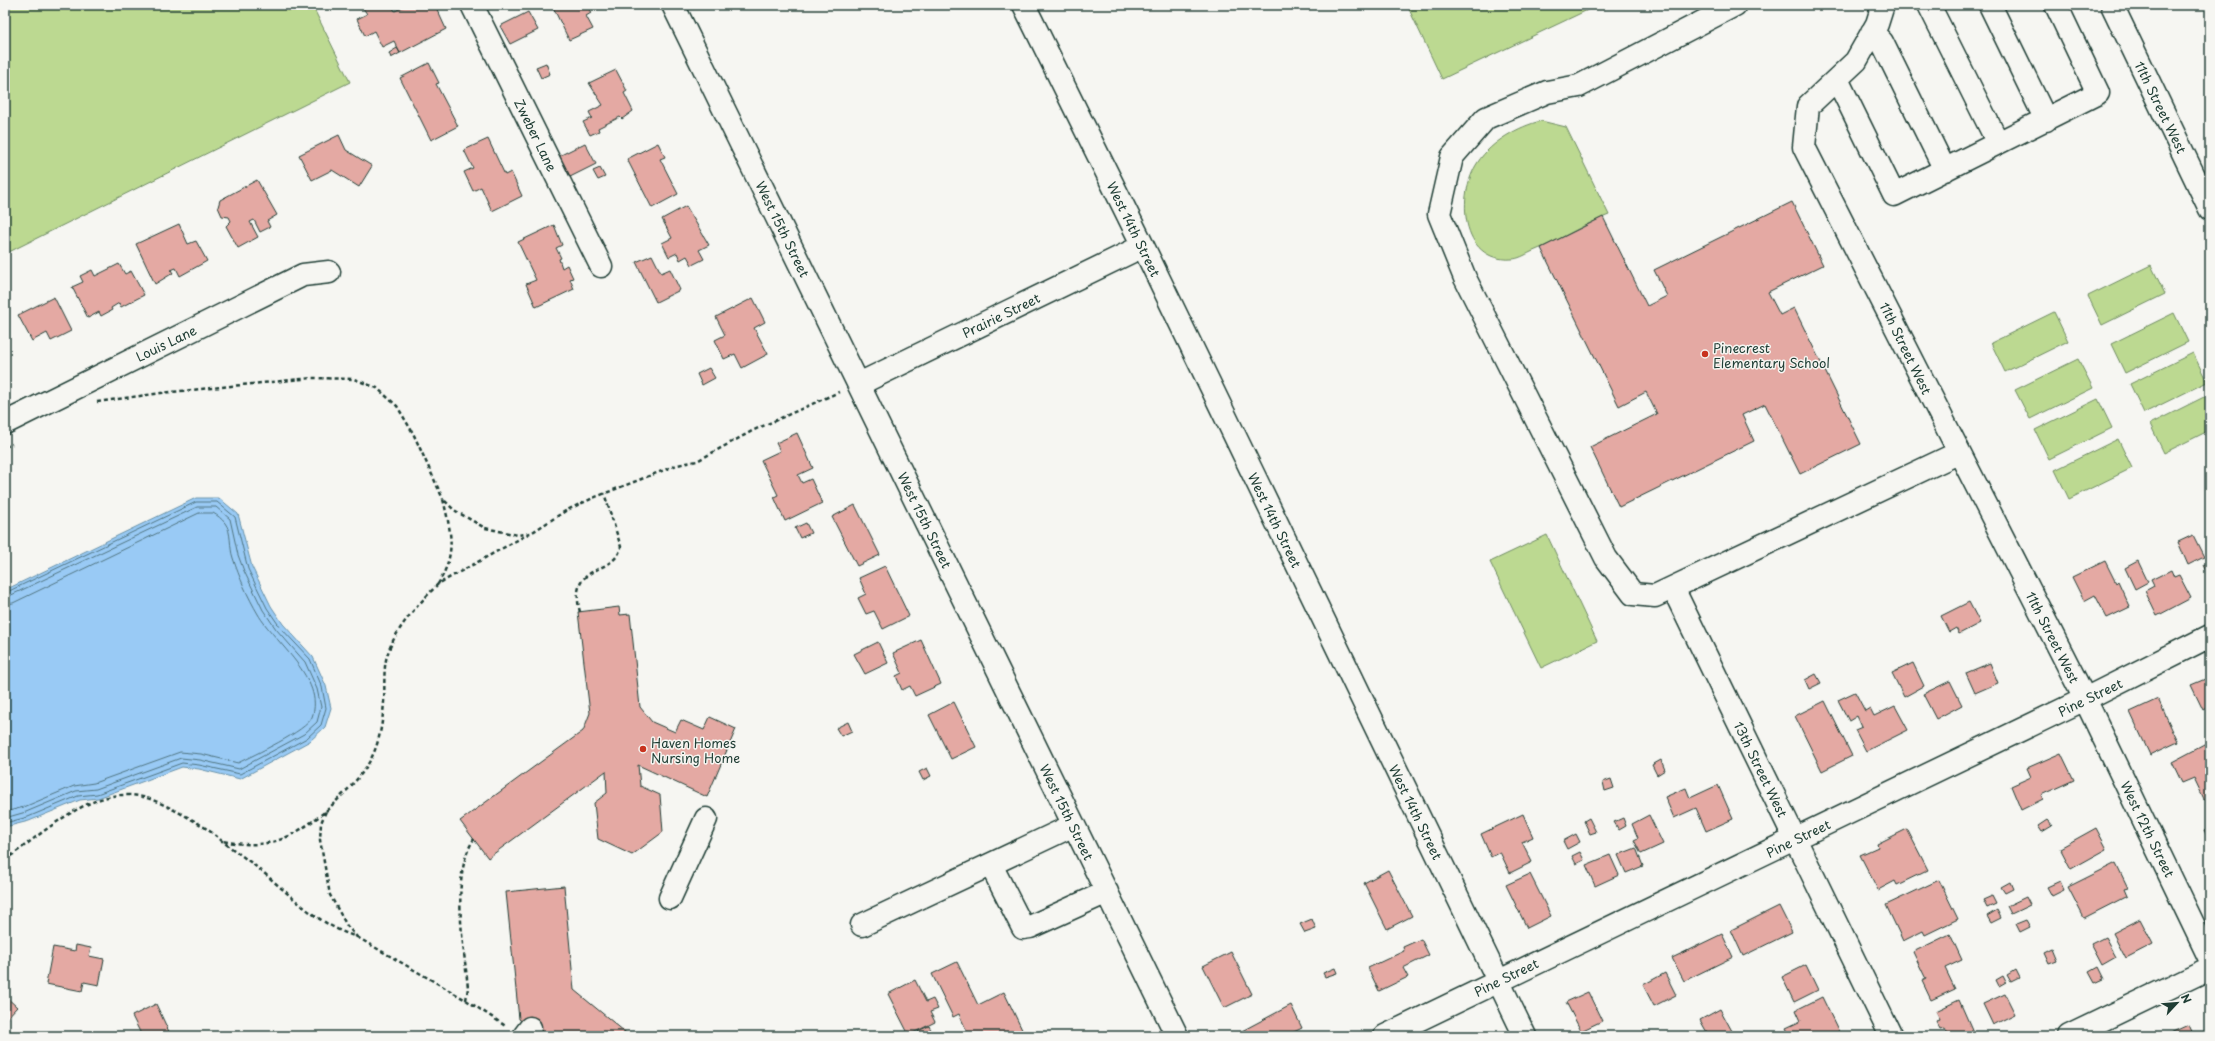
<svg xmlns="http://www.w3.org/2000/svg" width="2215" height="1041" font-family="'Playpen Sans',sans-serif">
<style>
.green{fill:#bcd991;stroke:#6e8b62}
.water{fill:#99caf5;stroke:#6892a8}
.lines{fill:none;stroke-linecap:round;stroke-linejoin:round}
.shore{stroke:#507581;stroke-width:1}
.building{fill:#e4a9a3;stroke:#1f3d34}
.minor-casing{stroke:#1f3d34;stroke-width:25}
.path{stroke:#1f3d34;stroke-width:2.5;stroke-dasharray:4 3;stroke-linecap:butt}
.minor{stroke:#f6f6f2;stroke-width:22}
.poi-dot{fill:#c8321e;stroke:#f6f6f2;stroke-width:1.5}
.labels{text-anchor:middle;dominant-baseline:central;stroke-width:3;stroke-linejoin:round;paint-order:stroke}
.street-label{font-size:13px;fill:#1f3d34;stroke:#f6f6f2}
.poi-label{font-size:13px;fill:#1f3d34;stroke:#f6f6f2;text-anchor:start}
</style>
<rect width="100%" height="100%" fill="#f6f6f2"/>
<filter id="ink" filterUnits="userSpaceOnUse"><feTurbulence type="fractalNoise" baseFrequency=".025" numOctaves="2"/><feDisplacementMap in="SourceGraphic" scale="8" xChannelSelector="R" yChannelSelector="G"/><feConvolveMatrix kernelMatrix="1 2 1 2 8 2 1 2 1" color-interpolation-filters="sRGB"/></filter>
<g filter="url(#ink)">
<path class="green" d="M5 5H312L350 82 5 254Z
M1407 5H1598L1442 79Z
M1541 121 1566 127 1609 215C1582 225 1558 241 1531 252 1525 255 1518 259 1512 259 1460 263 1456 194 1478 162 1491 142 1519 126 1541 121Z
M2151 265 2165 294 2102 325 2088 296Z
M2054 312 2068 341 2005 372 1991 343Z
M2174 313 2188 342 2125 373 2111 344Z
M2193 353 2207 382 2144 413 2130 384Z
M2078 359 2093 388 2030 419 2015 390Z
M2210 394V430L2164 453 2150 424Z
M2098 399 2112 428 2049 459 2035 430Z
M2118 439 2132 468 2069 499 2055 470Z
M1547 535 1597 641 1541 668 1490 562Z"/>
<path class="water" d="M196 498H219L238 514 252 567 271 606 283 624 313 657 326 686 331 708 325 727 310 741 240 779 199 769 182 767 98 798 80 800 29 821 5 827V590Z"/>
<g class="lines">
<path class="shore" d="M5 593 196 502H217L235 517 248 569 267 608 280 627 310 659 322 687 326 708 321 725 307 738 240 774 199 765 182 763 97 794 78 796 28 817 5 823
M5 598 197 507H216L230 519 238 555 244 571 263 610 276 629 305 662 317 689 321 707 317 722 304 734 239 769 200 760 181 758 96 789 76 791 26 812 5 818
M5 604 13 603 199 513H213C217 515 222 519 225 523 232 532 229 547 233 558 239 577 248 597 258 614 274 642 326 680 312 717 307 731 253 755 238 763L201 754 180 752 94 783 74 786 24 807 5 812"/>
</g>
<path class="building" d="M369 5H391L395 11 407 5H435L446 29 400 53 394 41 382 47 374 31 365 36 357 19 367 14 363 8Z
M552 5H579L581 8 587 5 591 13 586 16 593 29 569 40Z
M528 12 538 30 510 44 500 26Z
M397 48 400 53 391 58 389 53Z
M429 63 439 83 436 84 458 126 431 140 400 78Z
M546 63 550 74 541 78 536 67Z
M616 70 627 91 624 93 633 111 622 119 620 117 598 128 599 131 590 135 583 122 592 118 589 112 603 105 589 83Z
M339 135 346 150 372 166 359 187 332 170 312 180 299 155Z
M488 139 505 175 511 172 522 196 492 211 481 187 473 191 464 172 473 168 464 150Z
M585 143 596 164 570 177 559 156Z
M658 143 665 157 660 159 678 194 652 208 627 159Z
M600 168 605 177 598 180 593 171Z
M257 180 277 215 267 221 270 227 260 232 254 220 250 222 258 237 238 248 226 226 231 221 229 217 222 216 218 207 220 200Z
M1792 202 1823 265 1768 292 1780 315 1794 308 1861 444 1800 474 1765 404 1742 415 1754 441 1619 507 1590 447 1657 414 1646 392 1619 406 1541 248 1603 217 1647 306 1667 296 1654 270Z
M686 206 709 245 699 250 704 259 692 265 687 256 680 260 677 253 669 257 662 243 672 238 662 219Z
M179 224 188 244 196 241 207 261 180 276 176 268 171 270 173 273 155 284 136 244Z
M554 225 562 245 556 248 561 258 559 259 562 268 567 265 573 278 570 279 574 289 536 307 526 284 536 280 518 242Z
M652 255 661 273 670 269 680 290 656 302 636 262Z
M119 264 125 274 131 271 144 295 121 307 119 303 111 308 112 310 101 316 99 312 88 318 72 287 83 282 80 276 92 270 95 276Z
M54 297 71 331 51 341 47 333 32 341 18 315Z
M753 298 765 322 754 328 768 354 742 368 735 354 724 359 715 340 725 335 716 317Z
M709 368 715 378 702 385 697 374Z
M797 433 813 468 798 475 802 483 811 479 822 503 785 521 774 497 778 495 761 460 780 451 776 443Z
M855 505 880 555 857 566 832 517Z
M806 523 811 533 800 538 795 528Z
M2193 535 2204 557 2188 565 2178 542Z
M2105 561 2116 583 2118 581 2130 607 2107 618 2095 595 2084 601 2072 577Z
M2138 561 2148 582 2135 589 2125 568Z
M2210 562V579L2203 565Z
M885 566 909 616 883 629 874 611 866 614 858 598 866 594 859 578Z
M2171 570 2174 577 2179 575 2191 598 2157 616 2145 591 2154 586 2151 580Z
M1969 602 1980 623 1959 634 1956 628 1949 632 1941 616Z
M619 607 620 615 630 614 640 707 652 722 675 732 681 720 704 730 710 717 736 729 707 797 638 765 640 786 660 795 663 832 632 855 598 839 594 803 607 793 606 771 488 858 460 821 583 731 590 713 578 612Z
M921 640 941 684 915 696 910 686 902 690 896 676 902 673 893 653Z
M878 642 888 663 865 674 854 654Z
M1913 663 1924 686 1904 697 1892 673Z
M1990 663 1998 683 1975 693 1966 673Z
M1816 674 1821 683 1809 689 1805 680Z
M2210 677V706L2203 710 2191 685Z
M1950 681 1962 705 1936 719 1923 694Z
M1855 692 1865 711 1870 708 1874 716 1895 706 1908 730 1866 751 1855 730 1862 727 1857 716 1849 721 1838 700Z
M2158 699 2178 742 2150 755 2130 712Z
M1825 701 1852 756 1822 771 1795 716Z
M954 702 976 747 951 759 929 715Z
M848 722 852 731 841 736 836 728Z
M2206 744 2210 753V796L2204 799 2194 778 2182 783 2172 762Z
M2061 753 2074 780 2041 795 2043 799 2021 810 2011 786 2031 777 2027 768Z
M1661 760 1665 770 1657 775 1652 765Z
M927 768 931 776 923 780 919 772Z
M1611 779 1614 788 1605 791 1603 782Z
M1718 785 1733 819 1706 831 1696 808 1674 818 1665 797 1686 788 1690 798Z
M1523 814 1533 837 1522 842 1532 862 1510 873 1500 852 1491 857 1481 834Z
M1649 815 1663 844 1641 854 1634 840 1638 838 1632 824Z
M1589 818 1596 832 1590 834 1584 821Z
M1623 818 1626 826 1619 830 1614 822Z
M2047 820 2052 826 2042 832 2038 826Z
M2210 827V842L2204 830Z
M2096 828 2107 849 2071 869 2060 848Z
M1907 829 1928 870 1897 885 1895 881 1878 890 1860 855 1878 847 1877 844Z
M1576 834 1580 842 1567 849 1563 841Z
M1636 848 1643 866 1626 873 1618 855Z
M1580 852 1584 860 1576 864 1572 856Z
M1610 855 1619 875 1595 886 1586 865Z
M2116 863 2128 888 2124 889 2127 896 2084 918 2068 887Z
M1388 870 1412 916 1387 929 1364 883Z
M1530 874 1551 916 1527 928 1506 885Z
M1939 880 1958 919 1925 935 1923 931 1903 941 1886 905Z
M2060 881 2064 890 2052 896 2047 887Z
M2010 882 2013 889 2005 893 2001 887Z
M564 886 574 990 630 1036H540L519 1019 506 892Z
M1992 896 1996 904 1987 908 1983 900Z
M2026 897 2030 905 2011 914 2007 906Z
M1779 906 1792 932 1743 956 1731 930Z
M1997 910 2001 918 1991 923 1987 916Z
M1312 919 1316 929 1305 933 1300 924Z
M2140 919 2153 944 2126 958 2113 933Z
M2026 920 2030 927 2020 932 2016 924Z
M1722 934 1733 957 1684 981 1672 958Z
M1950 934 1962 960 1945 968 1955 989 1931 1000 1922 981 1926 979 1913 952Z
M2105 937 2116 957 2102 965 2091 944Z
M1421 939 1429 955 1403 968 1408 977 1379 991 1368 968 1404 951 1403 947Z
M76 945 91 948 89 956 104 959 99 985 84 982 82 991 46 984 53 947 75 951Z
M2052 948 2057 960 2049 963 2044 952Z
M1231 952 1252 994 1224 1008 1203 966Z
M957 962 978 1005 1004 992 1025 1036H969L959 1014 953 1017 932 974Z
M1806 965 1818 990 1794 1002 1782 977Z
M2098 967 2104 979 2095 983 2089 972Z
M1335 968 1337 973 1325 977 1323 973Z
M2015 970 2019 978 2011 982 2007 975Z
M1665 973 1676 995 1654 1006 1643 985Z
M2003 976 2006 982 1999 986 1996 980Z
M915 980 926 1002 933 999 938 1009 930 1012 935 1022 909 1035 888 994Z
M1588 992 1602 1021 1581 1031 1566 1002Z
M2005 994 2015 1014 1993 1025 1983 1004Z
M5 996 17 1007 5 1020Z
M1822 997 1841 1036H1790L1786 1028 1801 1021 1796 1010Z
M1959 1000 1974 1034 1970 1036H1948L1944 1028 1940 1029 1936 1021 1940 1019 1936 1011Z
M156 1004 171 1036H142L132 1016Z
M1291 1005 1302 1028 1286 1036H1242L1240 1032Z
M1720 1009 1732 1031 1723 1036H1709L1700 1020Z
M2189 1025 2194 1036H2165Z
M929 1026 934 1036H921L918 1031Z"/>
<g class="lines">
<defs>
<path id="minor" d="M472 5 601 266
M673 5 1177 1036
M1024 5 1143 246 1525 1036
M1735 5 1579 86 1547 92 1486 118 1452 157 1439 214 1465 278 1606 558 1633 594 1655 596 1958 453
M1883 5 1877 24 1856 61 1808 106 1804 147 2085 699 2210 959
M1929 5 1998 143
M1990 5 2046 120
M2112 5 2210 209
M1872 32 1882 42 1945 170
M1837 79 1894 195 2098 93 2056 5
M859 384 1143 246
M5 423 303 275 329 272
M1673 588 1891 1036
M991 865 1023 928 1030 927 1107 892
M670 898 706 819
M862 925 1074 825
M524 1036 530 1028
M1385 1036 2085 699 2210 636
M2069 1036 2210 968"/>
</defs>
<use href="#minor" class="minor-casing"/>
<path class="path" d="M97 402 161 393 312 378 354 379 377 388 397 406 413 433 443 499
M5 447 12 444
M530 533 438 584C457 552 451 533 443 499L454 510 485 528 518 535 531 533 567 510 593 498 677 465 697 461 754 430 839 392
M580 612C567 561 614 577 621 547L604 493
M326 811C366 772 380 759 384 702 385 687 383 669 387 656 395 628 419 604 438 584
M5 860C38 837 85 793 127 795 144 795 159 802 174 810 190 818 208 828 222 841 239 854 257 866 273 881 300 904 322 926 357 937L347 926 330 895 320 840 321 823 326 811C289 840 270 850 222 841
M357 937 466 1000 507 1027
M466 1000 468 988C464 946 450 875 474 839"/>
<use href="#minor" class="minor"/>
</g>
</g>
<g class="poi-dot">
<circle cx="1705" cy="354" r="4"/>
<circle cx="643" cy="749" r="4"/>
</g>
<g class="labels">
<g class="street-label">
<text transform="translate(2161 107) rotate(64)">11th Street West</text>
<text transform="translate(536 135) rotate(64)">Zweber Lane</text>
<text transform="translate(783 229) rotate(64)">West 15th Street</text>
<text transform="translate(1134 229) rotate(64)">West 14th Street</text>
<text transform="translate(1001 315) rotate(-26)">Prairie Street</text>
<text transform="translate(166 343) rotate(-26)">Louis Lane</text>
<text transform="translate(1906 348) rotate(64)">11th Street West</text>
<text transform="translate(925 520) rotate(64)">West 15th Street</text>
<text transform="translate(1275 520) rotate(64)">West 14th Street</text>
<text transform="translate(2053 637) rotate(63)">11th Street West</text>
<text transform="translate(2090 697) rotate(-26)">Pine Street</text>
<text transform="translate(1761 769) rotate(64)">13th Street West</text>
<text transform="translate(1067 812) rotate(64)">West 15th Street</text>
<text transform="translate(1416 812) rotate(64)">West 14th Street</text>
<text transform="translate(2148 829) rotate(64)">West 12th Street</text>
<text transform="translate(1798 838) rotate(-26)">Pine Street</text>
<text transform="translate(1506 977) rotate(-26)">Pine Street</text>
</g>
<g class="poi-label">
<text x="1713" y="347">Pinecrest<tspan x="1713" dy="15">Elementary School</tspan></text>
<text x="651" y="742">Haven Homes<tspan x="651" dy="15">Nursing Home</tspan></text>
</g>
</g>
<rect width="2215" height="1041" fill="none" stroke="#f6f6f2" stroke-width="20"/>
<rect x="10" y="10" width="2195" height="1021" fill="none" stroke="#1f3d34" stroke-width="1.5" filter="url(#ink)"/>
<g transform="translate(2177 1003) rotate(64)" stroke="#f6f6f2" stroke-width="3" paint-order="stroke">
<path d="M0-3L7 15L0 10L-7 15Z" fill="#1f3d34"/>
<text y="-6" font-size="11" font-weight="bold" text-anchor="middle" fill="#1f3d34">N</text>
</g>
</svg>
